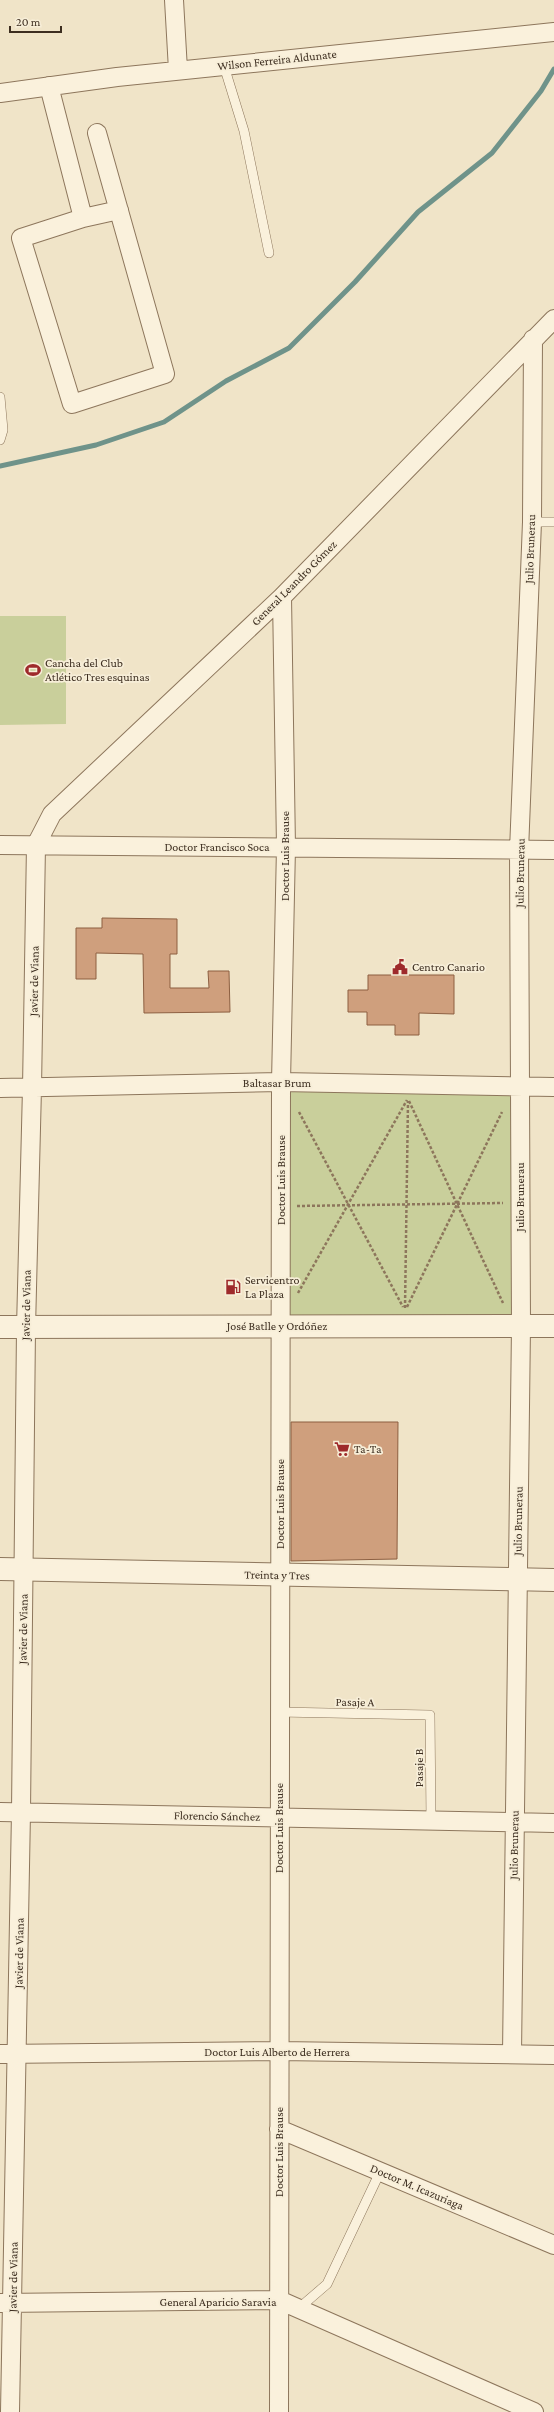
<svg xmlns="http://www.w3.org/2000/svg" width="554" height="2412" font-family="'Crimson Pro',serif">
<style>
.green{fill:#c9cf9b}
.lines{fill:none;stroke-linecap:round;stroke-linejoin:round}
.stream{stroke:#6f938a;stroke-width:5}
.building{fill:#cf9f7d;stroke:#8d5f41}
.service-casing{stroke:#8d765c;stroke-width:10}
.minor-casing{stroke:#8d765c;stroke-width:20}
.tertiary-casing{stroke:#8d765c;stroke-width:24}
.path{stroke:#8d765c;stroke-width:2.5;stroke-dasharray:3 2;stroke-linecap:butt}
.service{stroke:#faf1dc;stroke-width:9}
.minor{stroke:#faf1dc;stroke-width:18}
.tertiary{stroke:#faf1dc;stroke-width:22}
.labels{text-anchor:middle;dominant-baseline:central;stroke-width:3.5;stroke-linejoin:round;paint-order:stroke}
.street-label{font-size:12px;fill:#3d2e20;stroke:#f7eed8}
.poi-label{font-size:12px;fill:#3d2e20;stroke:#f7eed8;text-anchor:start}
</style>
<rect width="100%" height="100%" fill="#f0e4c8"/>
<path class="green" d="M0 616H66V724L0 725Z
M287 1091 515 1092 514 1318 287 1317Z"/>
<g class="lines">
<path class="stream" d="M0 466 96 445 164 422 226 381 289 348 355 282 418 212 492 153 541 91 554 69"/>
</g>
<path class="building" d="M102 918 177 919V954H170V988H209L208 971H229L230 1012 144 1013 143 954 96 953V979H76V928H102Z
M368 975H454V1014L419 1013V1035H395V1025H367V1012H348V990H368Z
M291 1422H398L397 1559 291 1561Z"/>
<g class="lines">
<defs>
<path id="service" d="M224 66 244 131 269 253
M0 397 3 430 0 440
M532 522H554
M279 1712 430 1715 431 1821
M298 2309 327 2284 380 2172"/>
<path id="minor" d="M174 0 178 70
M49 86 83 218 21 238 72 404 165 374 97 133
M0 93 117 77 554 32
M83 218 119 210
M0 845 554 850
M0 1088 281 1082 554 1087
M0 1812 554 1823
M0 2054 279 2051 554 2055
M512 2054 521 1326 519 851 532 522 533 339
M279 2129 554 2245
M0 2303 279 2300 534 2412
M10 2412 21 1812 26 1328 32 1088 36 845 52 814 282 597 554 319
M279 2412 281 1082 286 847 282 597"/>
<path id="tertiary" d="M0 1327 554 1326
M0 1569 554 1580"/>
</defs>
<use href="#service" class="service-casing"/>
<use href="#minor" class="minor-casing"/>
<use href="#tertiary" class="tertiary-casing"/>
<path class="path" d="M409 1101 503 1303
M299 1112 403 1307
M297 1206 503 1203
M298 1293 407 1100
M407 1307 502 1112
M405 1308 408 1101"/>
<use href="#service" class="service"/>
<use href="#minor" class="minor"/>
<use href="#tertiary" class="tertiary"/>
</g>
<defs>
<symbol id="stadium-bare" viewBox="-9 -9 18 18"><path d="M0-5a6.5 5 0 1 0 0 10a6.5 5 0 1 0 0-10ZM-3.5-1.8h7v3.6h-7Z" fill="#9e2a2b" stroke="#f7eed8" stroke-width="2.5" paint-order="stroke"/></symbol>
<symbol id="civic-bare" viewBox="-9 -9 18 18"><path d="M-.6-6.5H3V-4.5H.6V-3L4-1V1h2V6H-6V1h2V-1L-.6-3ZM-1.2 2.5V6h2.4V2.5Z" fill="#9e2a2b" stroke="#f7eed8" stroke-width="2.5" paint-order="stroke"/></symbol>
<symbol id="fuel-bare" viewBox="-9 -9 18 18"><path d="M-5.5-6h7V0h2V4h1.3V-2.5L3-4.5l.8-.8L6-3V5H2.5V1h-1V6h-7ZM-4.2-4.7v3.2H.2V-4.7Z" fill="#9e2a2b" stroke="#f7eed8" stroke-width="2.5" paint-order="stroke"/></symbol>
<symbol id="supermarket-bare" viewBox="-9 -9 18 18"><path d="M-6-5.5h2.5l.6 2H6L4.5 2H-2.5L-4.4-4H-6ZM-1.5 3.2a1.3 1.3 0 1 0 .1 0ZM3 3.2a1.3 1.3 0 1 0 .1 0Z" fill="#9e2a2b" stroke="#f7eed8" stroke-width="2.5" paint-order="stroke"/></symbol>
</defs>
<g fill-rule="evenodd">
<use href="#stadium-bare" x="22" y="659" width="22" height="22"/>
<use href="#civic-bare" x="389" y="956" width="22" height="22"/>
<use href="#fuel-bare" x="222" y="1276" width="22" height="22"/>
<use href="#supermarket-bare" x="331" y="1438" width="22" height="22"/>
</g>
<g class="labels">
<g class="street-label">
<text transform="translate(277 60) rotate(-6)">Wilson Ferreira Aldunate</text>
<text transform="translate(530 549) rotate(-88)">Julio Brunerau</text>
<text transform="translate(294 583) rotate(-45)">General Leandro Gómez</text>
<text x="217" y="847">Doctor Francisco Soca</text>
<text transform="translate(285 856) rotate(-90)">Doctor Luis Brause</text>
<text transform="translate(520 873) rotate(-89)">Julio Brunerau</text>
<text transform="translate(34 981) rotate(-89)">Javier de Viana</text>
<text x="277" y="1083">Baltasar Brum</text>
<text transform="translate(281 1180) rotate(-90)">Doctor Luis Brause</text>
<text transform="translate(520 1197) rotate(-90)">Julio Brunerau</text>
<text transform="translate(26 1305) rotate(-89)">Javier de Viana</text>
<text x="277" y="1326">José Batlle y Ordóñez</text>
<text transform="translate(280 1504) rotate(-90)">Doctor Luis Brause</text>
<text transform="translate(518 1521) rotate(-89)">Julio Brunerau</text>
<text transform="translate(277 1575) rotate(1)">Treinta y Tres</text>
<text transform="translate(23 1629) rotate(-89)">Javier de Viana</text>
<text transform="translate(355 1702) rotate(1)">Pasaje A</text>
<text transform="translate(419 1768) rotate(-90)">Pasaje B</text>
<text transform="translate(217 1816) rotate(1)">Florencio Sánchez</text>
<text transform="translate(279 1828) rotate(-90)">Doctor Luis Brause</text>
<text transform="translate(514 1845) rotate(-89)">Julio Brunerau</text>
<text transform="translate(19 1953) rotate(-89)">Javier de Viana</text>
<text x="277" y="2052">Doctor Luis Alberto de Herrera</text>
<text transform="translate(279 2152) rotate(-90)">Doctor Luis Brause</text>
<text transform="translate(417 2187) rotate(23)">Doctor M. Icazuriaga</text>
<text transform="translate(13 2277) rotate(-89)">Javier de Viana</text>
<text x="218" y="2302">General Aparicio Saravia</text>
</g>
<g class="poi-label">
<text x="45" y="663">Cancha del Club<tspan x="45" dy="14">Atlético Tres esquinas</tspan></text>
<text x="412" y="967">Centro Canario</text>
<text x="245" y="1280">Servicentro<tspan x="245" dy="14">La Plaza</tspan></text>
<text x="354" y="1449">Ta-Ta</text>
</g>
</g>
<path d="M10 26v6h51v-6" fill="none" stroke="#3d2e20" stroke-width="2"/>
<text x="16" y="26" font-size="12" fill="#3d2e20" stroke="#f7eed8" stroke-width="3" paint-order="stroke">20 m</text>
</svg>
